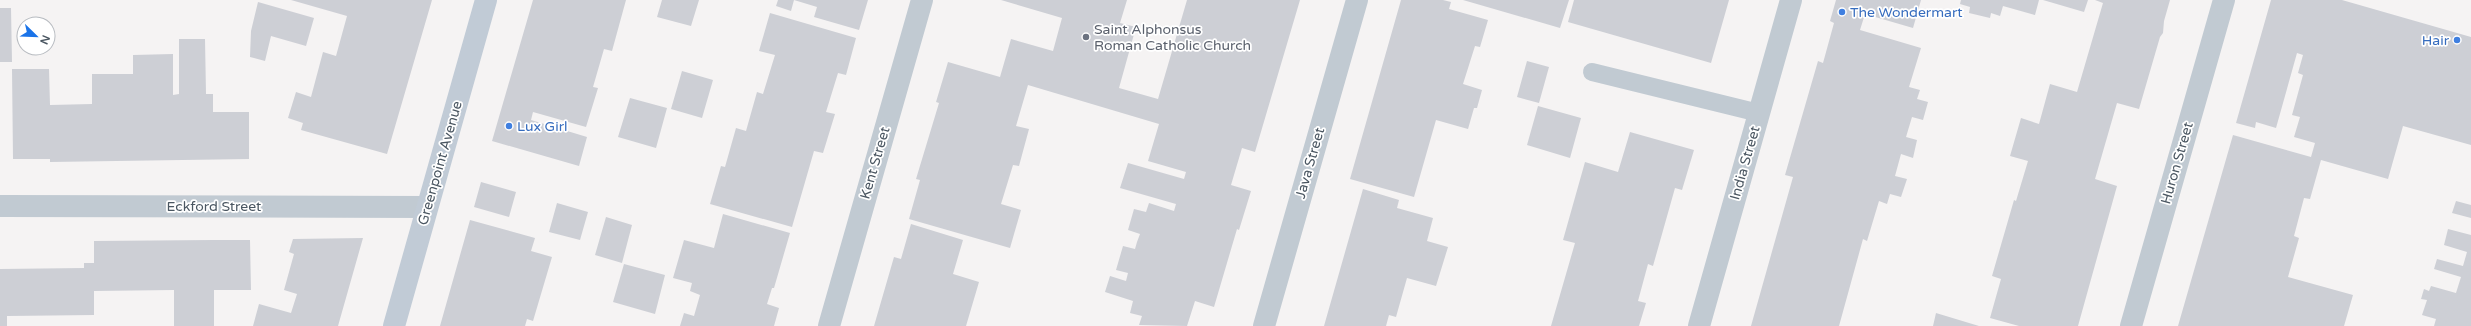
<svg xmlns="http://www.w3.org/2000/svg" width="2471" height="326" font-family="'Varela Round',sans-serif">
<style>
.building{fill:#cdcfd5}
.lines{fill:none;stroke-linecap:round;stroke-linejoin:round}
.lane{stroke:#c1cad2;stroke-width:18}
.street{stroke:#c1cad2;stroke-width:22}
.secondary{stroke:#c1cbd6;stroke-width:22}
.shop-dot{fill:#3f7fe0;stroke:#fff;stroke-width:1.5}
.worship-dot{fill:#6b7280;stroke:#fff;stroke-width:1.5}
.labels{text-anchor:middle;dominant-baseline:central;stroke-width:3.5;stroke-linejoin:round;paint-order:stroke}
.shop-label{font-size:14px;fill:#366cbe;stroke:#fff;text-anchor:start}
.worship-label{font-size:14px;fill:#5b616d;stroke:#fff;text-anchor:start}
.street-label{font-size:14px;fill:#4a5661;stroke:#fff}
</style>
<rect width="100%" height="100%" fill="#f5f3f3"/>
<path class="building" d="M291 0H432L387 154 301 130 303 123 288 118 296 92 311 97 323 52 336 56 347 16Z
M533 0H626L612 51 604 49 593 87 598 88 586 127 533 112 531 120 587 137 579 166 492 141Z
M662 0H699L691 26 657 17Z
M778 0H794L791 11 776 6Z
M794 0H868L859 30 814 17 817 7Z
M1001 0H1127L1120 23 1136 27 1119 88 1158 99 1187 0H1300L1255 152 1242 148 1231 185 1251 191 1239 230 1237 229 1214 307 1195 301 1187 326 1139 325 1142 316 1130 313 1133 301 1105 292 1110 276 1126 281 1128 273 1116 270 1123 246 1135 249 1137 242 1140 234 1128 230 1134 209 1146 212 1149 203 1174 211 1176 204 1120 188 1128 163 1184 179 1186 172 1148 161 1159 124 1028 85 1016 126 1029 129 1019 166 1013 165 1001 204 1021 210 1010 248 909 219 920 180 916 179 939 103 936 102 948 62 1000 77 1011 39 1053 51 1062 18Z
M1401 0H1443L1451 2 1449 9 1488 20 1480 47 1475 46 1463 84 1482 90 1477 108H1474L1468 129 1436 120 1414 197 1350 179Z
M1463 0H1569L1560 28Z
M1574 0H1729L1711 63 1568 22Z
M1836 0H1921L1913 28 1865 14 1860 30 1921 48 1909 87 1920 90 1917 99 1928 102 1923 120 1912 117 1906 137 1917 140 1913 158 1901 154 1895 176 1907 179 1901 197 1890 194 1887 204 1879 201 1867 241 1863 239 1839 326H1751L1793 177 1785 175 1818 61 1823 63 1834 23 1830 21Z
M1961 0H2039L2035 15 2003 6 2000 16 1991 13 1990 18 1969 13 1970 7 1960 4Z
M2043 0H2088L2084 12Z
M2095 0H2170L2164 21 2163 33 2160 37 2139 109 2117 103 2095 179 2117 186 2078 326H2019L1990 318 2001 279 1992 276 2014 200 2016 201 2028 161 2010 156 2021 118 2039 124 2050 84 2077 92 2103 3Z
M2271 0H2342L2471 37V145L2403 126 2388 179 2321 160 2310 199 2304 198 2294 236 2299 238 2288 277 2353 295 2344 326H2178L2233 135 2311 157 2315 143 2294 137 2300 117 2292 115 2303 75 2298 73 2303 55 2297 53 2276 128 2256 122 2255 128 2236 123Z
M258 2 314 18 306 46 271 36 265 61 250 57 251 31Z
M0 8H11L12 62H0Z
M770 13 856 38 846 75 838 73 826 112 835 114 823 153 814 151 792 227 710 204 721 166 725 167 736 128 746 131 757 92 763 94 775 55 759 51Z
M179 39H205L206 94H213V112H249V159L50 162V159H13L12 69H49L50 105 92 104V74H133V55L173 54V95L179 94Z
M1527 61 1549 67 1539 103 1517 97Z
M682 71 713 80 702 118 671 109Z
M630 98 667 108 656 148 618 137Z
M1538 106 1581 118 1570 158 1527 145Z
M1630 132 1694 150 1682 190 1675 188 1653 266 1648 264 1638 301 1646 303 1639 326H1551L1575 243 1563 240 1585 162 1618 172Z
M481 182 516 192 509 217 474 207Z
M1363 189 1399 200 1397 208 1433 218 1427 241 1448 247 1436 286 1407 278 1396 317 1389 315 1386 326H1324Z
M2456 201 2471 205V218L2452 213Z
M557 203 588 212 580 240 549 232Z
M723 214 790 233 774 288H772L767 304 779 308 774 326H680L684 313 694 316 700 295 690 291 692 283 673 278 684 240 714 248Z
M606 217 632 225 622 263 595 255Z
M470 220 535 238 531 251 552 257 533 321 527 319 525 326H440Z
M911 224 963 240 953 274 979 282 966 326H874L894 257 901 259Z
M2448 229 2471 235V326H2434L2436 319 2422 315 2427 300 2421 299 2424 289 2429 291 2431 286 2456 293 2461 277 2434 269 2437 259 2463 266 2467 252 2444 245Z
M363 238 338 326H253L259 304 291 313 297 294 284 290 294 254 289 252 293 239Z
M213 240H250L251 290H214V326H174V290L94 291V315L7 316V326H0V269L84 268V263H94V241Z
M624 264 665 275 655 314 613 302Z
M1936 313 1979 326H1933Z"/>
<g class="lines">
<path class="lane" d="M1592 72 1759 113"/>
<path class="street" d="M0 206 427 207
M829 326 922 0
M1264 326 1357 0
M1699 326 1791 0
M2131 326 2224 0"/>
<path class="secondary" d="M394 326 486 0"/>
</g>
<g class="shop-dot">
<circle cx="1842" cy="12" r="4"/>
<circle cx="2457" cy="40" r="4"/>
<circle cx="509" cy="126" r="4"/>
</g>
<circle class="worship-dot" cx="1086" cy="37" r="4"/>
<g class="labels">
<g class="shop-label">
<text x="1850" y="12">The Wondermart</text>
<text x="2449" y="40" text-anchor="end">Hair</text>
<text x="517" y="126">Lux Girl</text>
</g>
<g class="worship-label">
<text x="1094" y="29">Saint Alphonsus<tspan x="1094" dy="16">Roman Catholic Church</tspan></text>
</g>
<g class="street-label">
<text transform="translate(440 163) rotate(-74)">Greenpoint Avenue</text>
<text transform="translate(875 163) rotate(-74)">Kent Street</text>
<text transform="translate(1310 163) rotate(-74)">Java Street</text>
<text transform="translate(1745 163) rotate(-74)">India Street</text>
<text transform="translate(2177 163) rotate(-74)">Huron Street</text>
<text x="214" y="206">Eckford Street</text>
</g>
</g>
<g transform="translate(36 36) rotate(113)"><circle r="19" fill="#ffffff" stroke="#b7bbc0"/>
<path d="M0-3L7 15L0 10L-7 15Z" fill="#1a73e8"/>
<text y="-6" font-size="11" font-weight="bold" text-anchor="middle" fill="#4a5661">N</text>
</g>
</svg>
